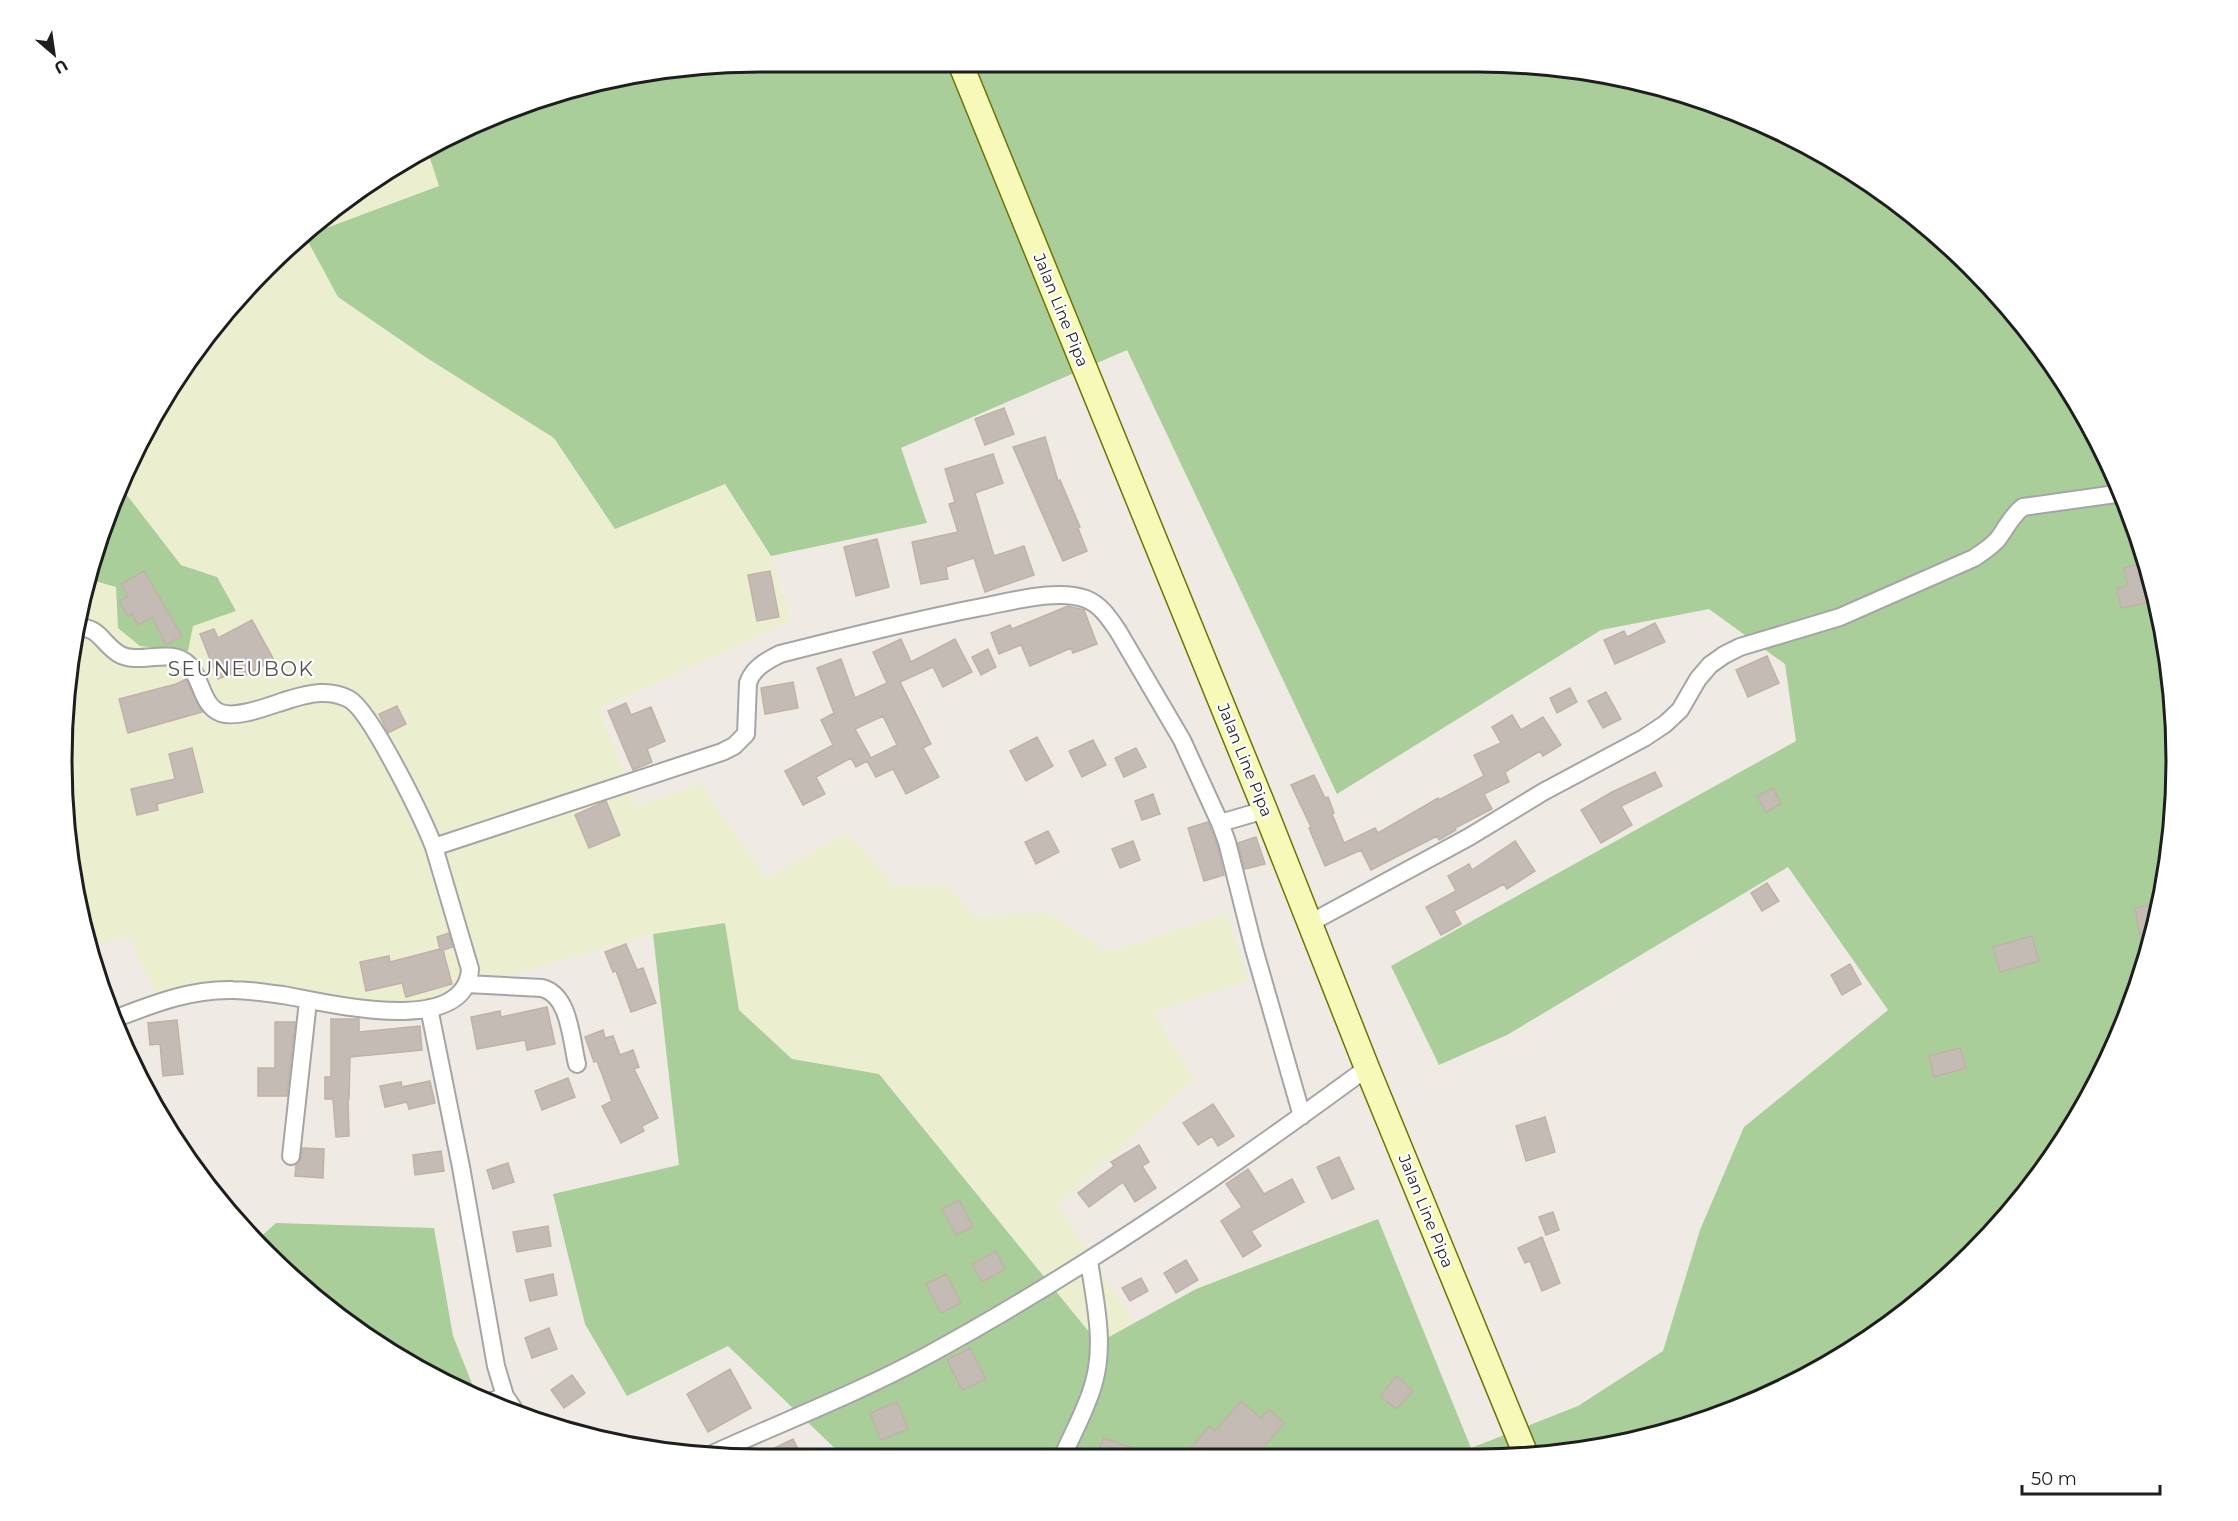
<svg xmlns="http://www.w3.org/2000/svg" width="2238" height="1521" font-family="Montserrat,sans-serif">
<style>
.farmland{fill:#eceed0}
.forest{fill:#a9ce99}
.building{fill:#c4bbb4;stroke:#c1b2a7;stroke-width:1.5;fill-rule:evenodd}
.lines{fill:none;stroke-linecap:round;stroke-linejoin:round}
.street-casing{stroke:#a5a5a5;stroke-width:20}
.secondary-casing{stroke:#6a7506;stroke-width:27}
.street{stroke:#fff;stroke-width:16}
.secondary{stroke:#f6f9b8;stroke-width:24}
.labels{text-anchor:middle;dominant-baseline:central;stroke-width:4.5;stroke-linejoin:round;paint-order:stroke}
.street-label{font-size:16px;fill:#1e1e1e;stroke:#fff}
.quarter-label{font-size:20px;letter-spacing:1.5px;fill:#515151;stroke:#fff}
.rim{fill:none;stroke:#1e1e1e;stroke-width:3}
</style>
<rect width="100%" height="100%" fill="#efebe4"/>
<path class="farmland" d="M428 152 439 186 305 236 427 358 554 438 615 529 725 484 771 556 791 621 599 709 637 806 700 784 767 878 847 833 895 886 945 885 975 916 1048 913 1109 952 1227 913 1248 980 1154 1012 1194 1079 1058 1205 1134 1321 1098 1343 880 1074 792 1059 739 1010 725 923 653 934 424 1001 335 1002 245 983 157 996 128 936 88 947 75 897 63 714 75 624 88 579 116 587 118 628 193 626 218 577 181 565 119 485 206 335 299 235 372 179Z"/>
<path class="forest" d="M1478 62 1614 75 1787 134 1903 206 1972 266 2059 372 2123 493 2163 624 2176 760 2163 897 2123 1028 2059 1149 1972 1255 1866 1341 1745 1406 1614 1446 1477 1460 846 1459 728 1346 627 1396 585 1324 553 1194 679 1165 653 934 725 923 739 1010 792 1059 879 1074 1098 1343 1196 1289 1378 1219 1471 1448 1578 1406 1663 1351 1700 1230 1744 1127 1888 1010 1788 867 1507 1035 1439 1065 1391 966 1796 741 1785 664 1709 609 1601 630 1337 794 1127 350 901 448 927 523 771 556 725 484 615 529 554 438 427 358 338 297 305 236 439 186 428 152 536 98 669 68Z
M119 485 181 565 217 577 236 611 193 626 188 651 140 646 118 628 116 587 88 579 115 493Z
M276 1223 434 1228 453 1336 477 1396C396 1368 332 1308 266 1255L256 1241Z"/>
<path class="building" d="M1004 408 1014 434 985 445 975 419Z
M1045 437 1058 481 1060 480 1080 527 1078 528 1087 551 1063 561 1013 447Z
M993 454 1003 483 975 493 994 556 1024 546 1034 575 985 592 974 558 946 567 948 579 921 584 912 542 958 532 949 504 955 502 945 469Z
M877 539 889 587 856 596 844 547Z
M2139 564 2147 603 2121 608 2117 588 2128 586 2124 568Z
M144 571 182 636 166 645 152 617 138 625 132 614 128 616 119 601 128 596 121 584Z
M770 571 779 617 757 621 748 575Z
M1068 606 1084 610 1097 644 1073 653 1071 648 1030 666 1021 645 999 654 991 633 1010 625 1012 629Z
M252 620 274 660 242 677 239 671 218 679 200 634 214 629 218 638Z
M1655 623 1665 642 1615 664 1604 640 1624 631 1627 637Z
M901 639 911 662 955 639 972 672 943 687 933 667 900 682 931 744 923 748 939 777 906 794 893 769 876 777 867 761 856 767 851 758 816 777 825 794 803 805 785 771 833 745 821 720 834 713 817 668 841 659 855 698 887 683 873 652ZM883 716 897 745 871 758 855 729Z
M988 649 996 667 981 675 972 657Z
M1767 656 1779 683 1748 697 1736 670Z
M186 679 202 712 128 733 119 699 176 684Z
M793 682 798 708 765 714 761 688Z
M1570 688 1577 702 1557 713 1550 698Z
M1606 692 1621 719 1603 728 1588 701Z
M626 703 631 715 651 707 665 741 647 749 652 762 633 770 608 711Z
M397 706 406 724 388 733 379 714Z
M1512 715 1521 730 1543 717 1561 745 1543 756 1540 751 1505 772 1509 782 1484 794 1492 809 1455 828 1456 830 1439 840 1437 836 1371 870 1361 850 1325 866 1309 828 1311 827 1291 785 1314 775 1325 798 1328 797 1334 813 1332 814 1344 843 1375 828 1378 833 1438 798 1439 800 1484 776 1474 755 1501 743 1492 727Z
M1037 737 1053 766 1026 781 1010 751Z
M1093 740 1106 765 1082 777 1069 751Z
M192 748 203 792 157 804 158 810 137 815 131 789 175 779 169 754Z
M1136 748 1146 767 1124 777 1115 758Z
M1655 772 1662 786 1621 806 1632 825 1601 843 1581 810 1612 792Z
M1773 788 1781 804 1766 812 1757 796Z
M1153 794 1160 814 1142 820 1135 801Z
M606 801 620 835 589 848 575 815Z
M1208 822 1217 845 1224 875 1204 881 1188 828Z
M1048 831 1059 852 1036 864 1025 842Z
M1256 837 1265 864 1245 869 1238 843Z
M1133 841 1140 860 1120 868 1112 849Z
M1515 841 1535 871 1507 889 1504 884 1454 911 1461 924 1441 935 1426 907 1456 891 1448 876 1469 864 1472 870Z
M1767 883 1779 901 1762 911 1751 893Z
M2161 903 2152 934 2140 936 2135 908Z
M449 933 453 947 443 950 452 984 406 997 402 983 366 991 360 962 389 956 390 962 440 949 437 937Z
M2032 936 2039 961 2000 972 1993 947Z
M626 944 637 970 643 968 656 1003 631 1012 616 971 613 972 605 952Z
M1850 964 1861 984 1842 995 1831 975Z
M547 1007 555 1044 527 1050 525 1040 477 1049 471 1017 500 1011 501 1017Z
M331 1019H359V1032L420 1026 422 1050 350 1057 349 1099H348L349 1136 336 1137 333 1099H325V1077H331Z
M177 1020 183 1074 163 1076 160 1044 150 1045 148 1023Z
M275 1022H295L287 1096H258V1068H275Z
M603 1030 605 1038 613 1036 620 1055 633 1050 639 1067 634 1069 658 1118 642 1126 644 1131 621 1143 602 1106 612 1101 597 1061 594 1062 585 1037Z
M1960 1048 1966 1068 1934 1077 1929 1056Z
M568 1078 575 1097 542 1110 535 1091Z
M430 1081 435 1103 409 1109 407 1102 385 1107 380 1086 401 1082 402 1087Z
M1213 1104 1234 1136 1218 1146 1212 1136 1198 1145 1183 1123Z
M1545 1117 1555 1152 1526 1161 1516 1126Z
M1139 1145 1149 1162 1142 1166 1156 1188 1135 1202 1123 1182 1089 1207 1078 1193 1114 1166 1111 1162Z
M302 1148 324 1149 323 1178 295 1176 296 1165 301 1158Z
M441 1151 444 1171 415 1175 413 1155Z
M1339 1157 1354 1189 1332 1199 1317 1167Z
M508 1163 514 1182 493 1189 487 1170Z
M1248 1169 1264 1194 1292 1179 1304 1202 1251 1231 1261 1246 1243 1257 1221 1221 1242 1207 1226 1184Z
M959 1200 973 1227 956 1235 942 1209Z
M1553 1212 1559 1230 1546 1235 1539 1217Z
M548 1226 551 1246 517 1252 513 1232Z
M1542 1237 1560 1283 1542 1291 1530 1261 1525 1263 1518 1248Z
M996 1251 1005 1269 982 1282 972 1264Z
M1186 1260 1198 1280 1176 1293 1164 1273Z
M553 1274 557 1295 530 1301 525 1280Z
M946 1274 961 1303 941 1313 926 1284Z
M1141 1278 1148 1291 1130 1301 1122 1288Z
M549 1328 557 1349 532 1358 525 1338Z
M970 1348 986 1379 962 1390 947 1360Z
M730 1369 751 1408 708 1432 687 1394Z
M572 1375 585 1393 564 1408 551 1390Z
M1397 1376 1413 1391 1396 1409 1380 1396Z
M1241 1401 1261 1418 1269 1409 1284 1423 1253 1460H1198L1188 1451 1209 1426 1215 1431Z
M897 1402 908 1429 881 1440 870 1413Z
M1103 1438 1160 1457 1159 1460H1096Z
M793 1439 804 1460 752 1459Z"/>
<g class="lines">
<defs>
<path id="street" d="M75 627C101 627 100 642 119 654 139 666 171 646 189 665 201 677 202 707 221 713 239 719 273 704 291 699 310 693 330 689 349 699 371 711 423 819 434 847L722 752 734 746 746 734 748 683C753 668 766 661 780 654 847 637 914 620 982 607 1009 602 1059 588 1086 599 1101 605 1109 618 1118 631L1182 740 1220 823 1265 810
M1220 823 1227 842 1254 949 1302 1116
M1310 923 1469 837 1543 792 1644 738 1665 724 1680 710 1698 679 1710 665 1724 655 1740 647 1840 617 1974 558C1983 552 1991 547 1998 539 2007 527 2011 516 2023 507L2123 493
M467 984 542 988C570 995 571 1040 577 1064
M429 1008 461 1167 496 1366 505 1396
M114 1019C153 1004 190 989 233 990 249 990 266 993 283 995 324 1002 466 1039 470 969L434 847
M291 1156 308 1001
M492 1401 505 1396 513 1408
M710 1455C782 1422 858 1393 928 1355 1082 1271 1227 1171 1367 1068
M1061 1460C1072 1434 1087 1409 1094 1382 1105 1343 1095 1301 1089 1261"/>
<path id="secondary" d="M961 65 1265 810 1367 1068 1526 1455"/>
</defs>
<use href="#street" class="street-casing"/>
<use href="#secondary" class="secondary-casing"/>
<use href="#street" class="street"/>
<use href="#secondary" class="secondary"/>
</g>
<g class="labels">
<g class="street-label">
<text transform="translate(1061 310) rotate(68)">Jalan Line Pipa</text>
<text transform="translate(1245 760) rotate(68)">Jalan Line Pipa</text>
<text transform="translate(1426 1211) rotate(68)">Jalan Line Pipa</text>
</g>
<g class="quarter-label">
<text x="241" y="669">SEUNEUBOK</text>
</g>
</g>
<path d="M0 0H2238V1521H0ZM760 72H1478A688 688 0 0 1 2166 760V761A688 688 0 0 1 1478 1449H760A688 688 0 0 1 72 761V760A688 688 0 0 1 760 72Z" fill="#fff" fill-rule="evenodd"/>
<path class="rim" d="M760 72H1478A688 688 0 0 1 2166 760V761A688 688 0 0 1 1478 1449H760A688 688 0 0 1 72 761V760A688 688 0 0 1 760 72Z"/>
<g transform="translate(54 54) rotate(151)" stroke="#ffffff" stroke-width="4.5" paint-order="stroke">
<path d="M0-4.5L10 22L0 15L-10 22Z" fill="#1e1e1e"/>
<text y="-9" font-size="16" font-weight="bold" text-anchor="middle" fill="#1e1e1e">U</text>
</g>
<path d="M2022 1485v9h138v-9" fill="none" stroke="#1e1e1e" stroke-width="3"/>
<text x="2031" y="1485" font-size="18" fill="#1e1e1e" stroke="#ffffff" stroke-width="4.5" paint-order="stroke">50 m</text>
</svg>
